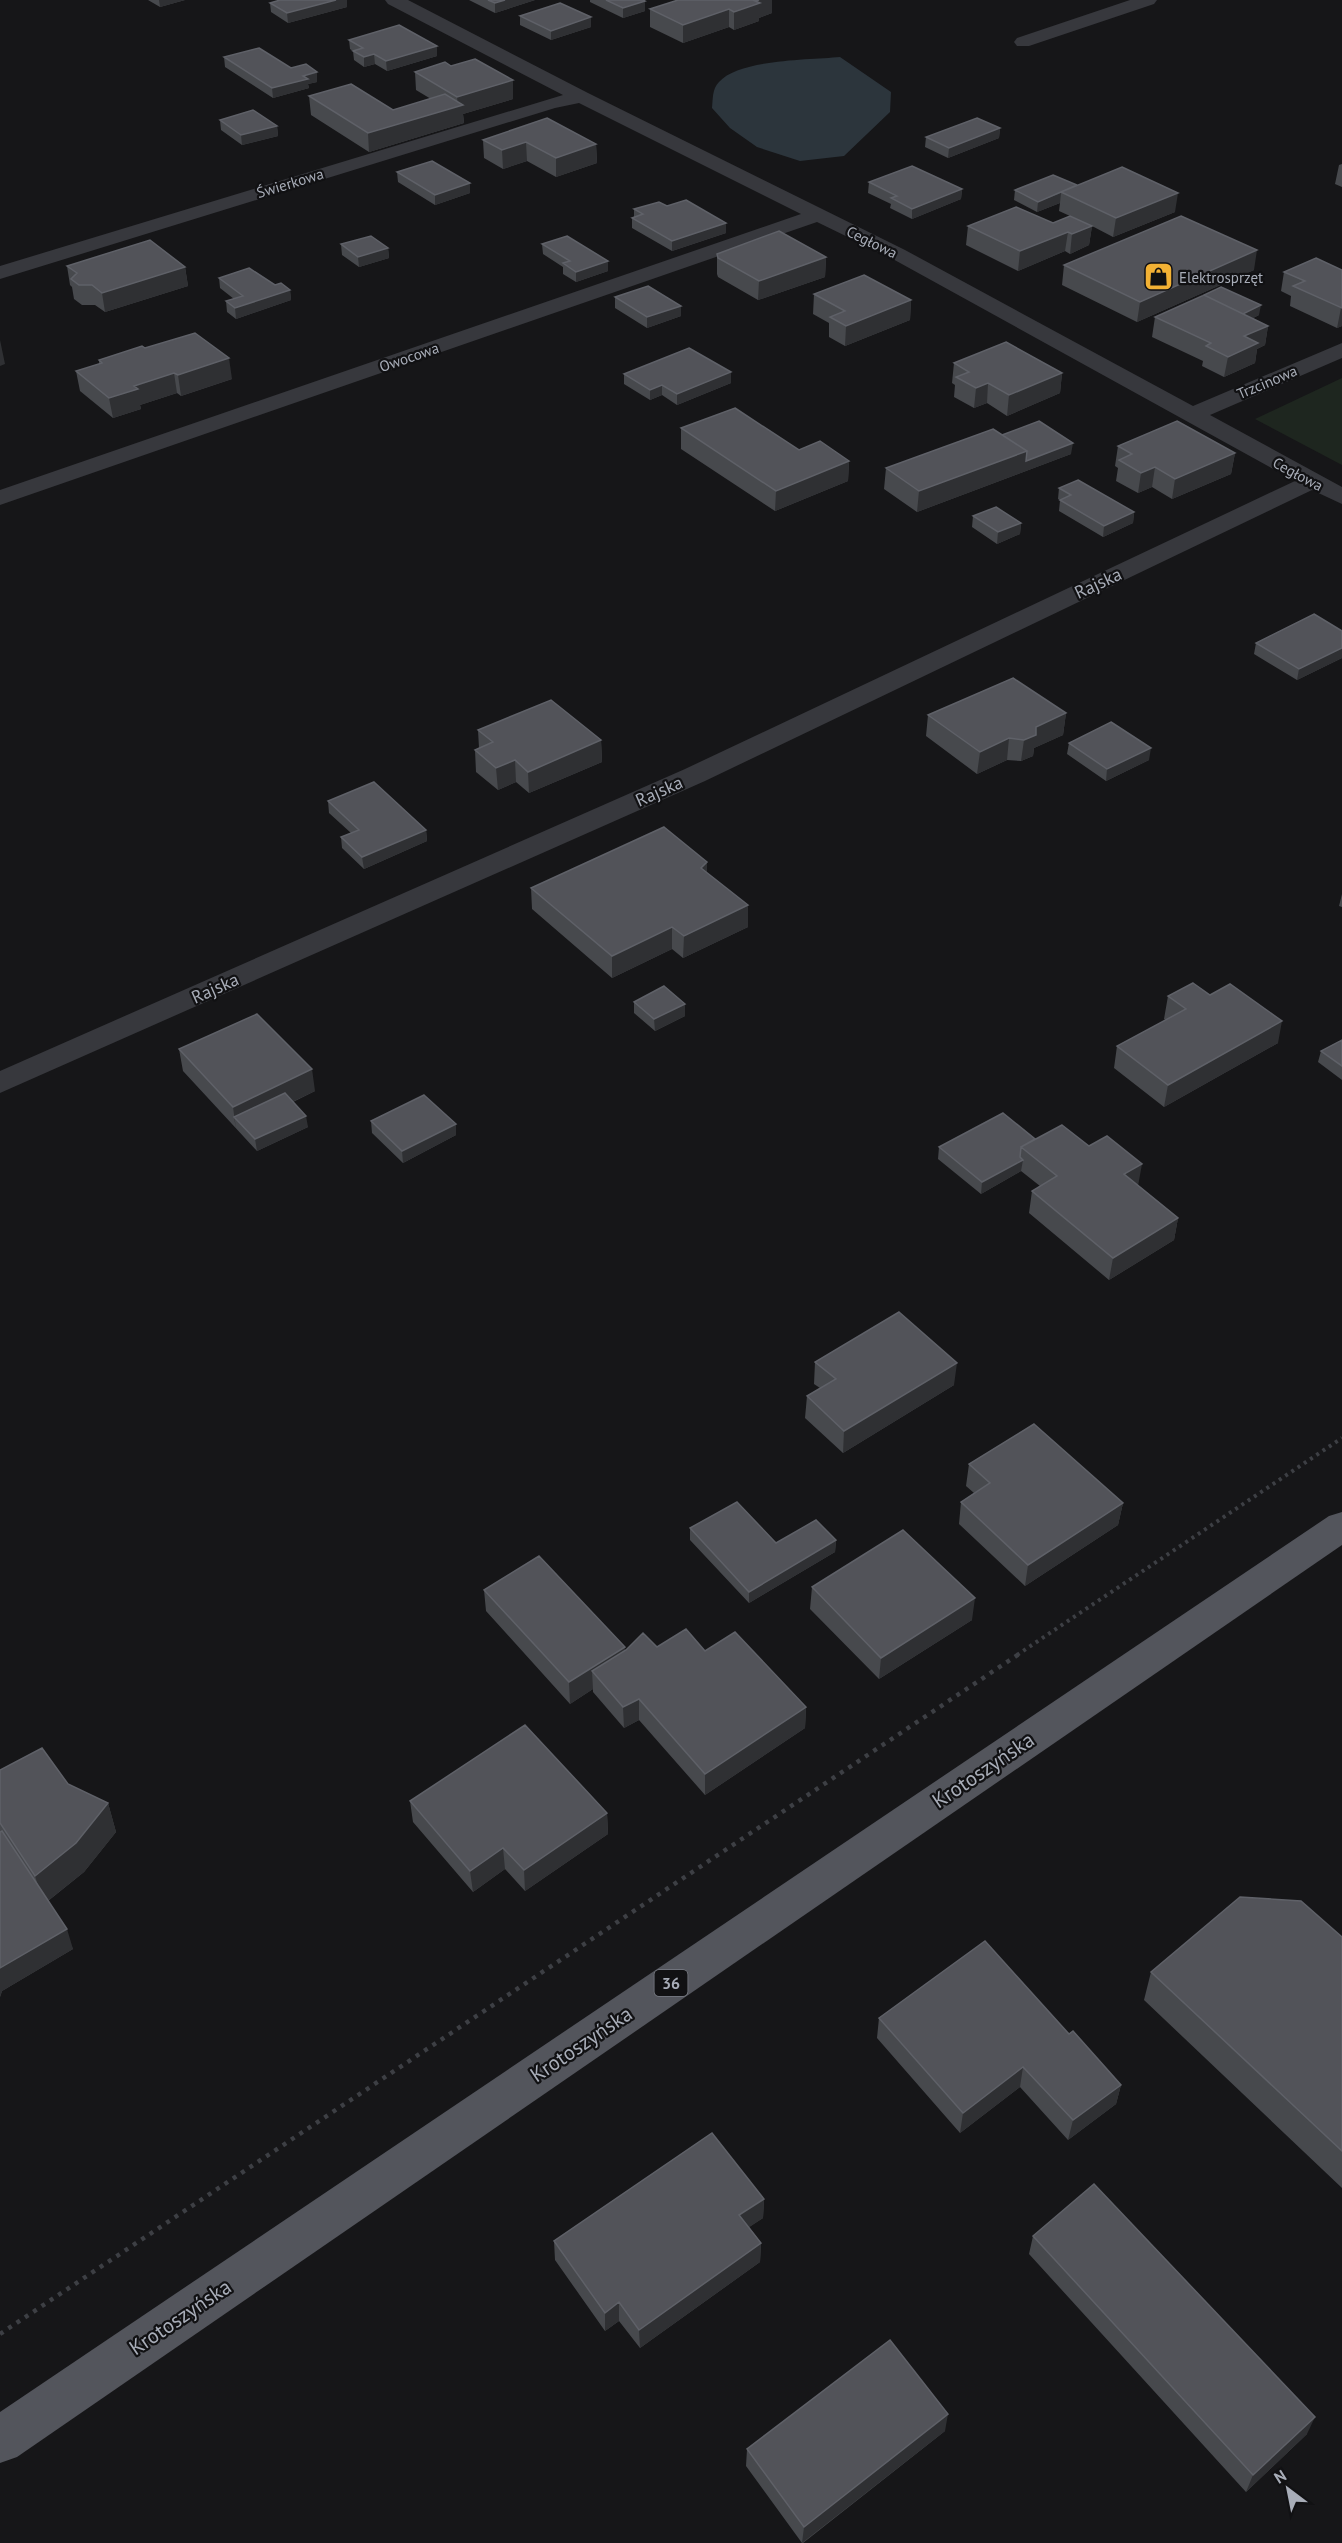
<svg xmlns="http://www.w3.org/2000/svg" width="1342" height="2543" font-family="'PT Sans',sans-serif">
<style>
.green{fill:#1e261f}
.water{fill:#2c353c}
.lines{fill:none;stroke-linecap:round;stroke-linejoin:round}
.path-far1{stroke:#3d3f44;stroke-width:4;stroke-dasharray:3 4.5;stroke-linecap:butt}
.path{stroke:#3d3f44;stroke-width:4.5;stroke-dasharray:4 6;stroke-linecap:butt}
.minor{fill:#37383d;fill-rule:evenodd}
.primary{fill:#53555c;fill-rule:evenodd}
.wall{fill:#47494d}
.shaded-wall{fill:#2f3033}
.building{fill:#525359;stroke:#5f6168;stroke-width:1.5}
.labels{text-anchor:middle;dominant-baseline:central;stroke-width:4.5;stroke-linejoin:round;paint-order:stroke}
.far-street-label{font-size:15px;fill:#a8adb8;stroke:#111113}
.far-poi-label{font-size:15px;fill:#a8adb8;stroke:#111113;text-anchor:start}
.shield{fill:#111113;stroke:#7b7e86;stroke-width:1.5}
.shield-label{font-size:16px;font-weight:bold;fill:#a8adb8}
.street-label{font-size:18px;fill:#a8adb8;stroke:#111113}
.near-street-label{font-size:21px;fill:#a8adb8;stroke:#111113}
</style>
<rect width="100%" height="100%" fill="#161618"/>
<path class="green" d="M1342 378V465L1255 419Z"/>
<path class="water" d="M840 57 891 92 890 112 844 156 800 161 757 147 730 128 712 108C713 99 712 89 719 82 739 59 810 60 840 57Z"/>
<g class="lines">
<path class="path-far1" d="M1017 1655 1342 1438"/>
<path class="path" d="M0 2334 1019 1654"/>
<path class="minor" d="M385 0H408L588 93 905 250 1193 406 1342 343V358L1210 415 1342 487V504L1312 490 705 781 0 1093V1071L685 769 1295 481 891 258 817 222 0 505V490L801 214 579 103 555 108 0 279V266L563 95 388 4Z
M1130 0H1157L1154 4 1029 46H1017L1014 42 1017 38Z"/>
<path class="primary" d="M1342 1512V1545L17 2457 0 2463V2412L1329 1516Z"/>
</g>
<path class="wall" d="M148 0H185L160 7Z
M280 0H347V7L288 23 271 12 270 3Z
M469 0H535L495 13Z
M590 0H643L645 1V11L623 18 590 2Z
M678 0 772 13 759 18V21L734 30 729 27 683 43 650 27V9Z
M520 16 591 27 551 40 520 25Z
M349 40 437 56 387 71 375 64 364 67 354 60 353 51 350 49Z
M224 57 291 68 317 82 308 84 309 88 273 98 225 67Z
M451 66 513 80V99L463 114 464 123 369 152 311 115 309 96 393 110 431 99 416 90 415 72Z
M220 120 277 126 278 136 242 145 221 130Z
M1000 128 999 138 948 158 925 147 926 137Z
M483 140 596 144 597 163 556 177 527 161 503 169 484 158Z
M1342 164V187L1335 184 1339 165Z
M397 172 470 193 435 205 398 182Z
M869 182 962 189 961 199 912 219 890 208 891 204 868 193Z
M1077 185 1175 212 1113 237 1092 226 1089 245 1070 254 1065 251 1018 271 966 245 968 226 1053 223 1070 216 1059 211 1060 203 1037 212 1014 200 1015 190Z
M667 206 726 223V233L672 251 632 228V218L634 217V209Z
M341 244 388 248 389 258 359 267 342 255Z
M542 244 608 261V271L576 282 563 274V267L543 254Z
M717 254 826 257 825 277 758 300 718 277 717 274Z
M1064 265 1254 270 1137 322 1062 285Z
M67 266 185 267 188 286 105 312 95 305H82L74 299 72 287 70 285Z
M1342 270V326L1337 328 1290 306 1291 296 1281 291 1284 272Z
M219 278 275 285 290 290 291 300 236 319 227 312 226 301 234 299 220 288Z
M814 294 911 300 910 320 845 346 829 337V323L813 314Z
M615 297 681 316 647 328 615 308Z
M1259 315 1253 318 1268 326 1265 345 1257 349 1255 363 1224 377 1202 366 1203 361 1152 337 1155 317Z
M145 348 232 379 181 396 177 393 140 405 141 409 113 418 80 391 76 371 99 364V360Z
M954 363 1062 373 1060 393 1007 416 987 403 974 408 954 397 955 385 952 383Z
M624 374 731 383 677 405 662 395 650 400 624 384Z
M681 428 799 450 849 461 848 481 775 511 681 449Z
M1002 435 1071 454 917 512 884 489 886 468Z
M1118 446 1235 453 1231 474 1172 499 1152 487 1138 493 1116 481 1118 468 1115 466Z
M1059 488 1134 512 1133 523 1103 537 1059 511 1060 500 1058 499Z
M973 516 1021 523 1020 534 997 544 972 527Z
M1342 631V658L1297 680 1254 654 1256 643Z
M1066 713 1063 735 1034 748 1033 756 1021 761 1007 760 977 774 926 736 928 715Z
M478 730 601 740 602 762 529 793 516 782 498 790 476 772 475 750 479 748Z
M1069 743 1149 760 1106 781 1067 754Z
M328 801 426 830 427 841 364 869 342 848 341 837 351 833 329 813Z
M531 888 748 927 683 958 672 949 612 978 532 909Z
M1342 894V907L1339 906Z
M1168 996 1278 1043 1164 1107 1114 1068 1117 1046 1166 1020 1164 1019Z
M634 1002 685 1004V1016L655 1031 634 1013Z
M1342 1040V1080L1318 1062 1321 1051Z
M179 1049 315 1091 293 1102 308 1127 257 1151 183 1071Z
M371 1121 456 1135 403 1163 372 1133Z
M1035 1139 1138 1185 1178 1218 1174 1240 1109 1280 1029 1213 1032 1191 1040 1186 1021 1171 981 1194 938 1159 939 1147Z
M815 1362 954 1385 843 1453 805 1418 807 1396 820 1388 814 1384Z
M969 1464 1123 1503 1118 1525 1025 1586 959 1524 961 1502 974 1493 966 1486Z
M690 1528 776 1543 836 1540 835 1552 749 1603 690 1540Z
M812 1587 972 1620 879 1679 810 1609Z
M484 1590 625 1647V1650L657 1647 705 1651 806 1707 805 1728 705 1795 639 1720 624 1728 593 1692V1689L570 1704 486 1611Z
M0 1770 68 1784 108 1803 116 1832 84 1872 48 1901 73 1949 2 1991 0 1997Z
M410 1801 607 1813 608 1834 525 1891 505 1869 473 1892 413 1822Z
M1342 1937V2188L1144 2000 1151 1972Z
M879 2018 1069 2034 1121 2085 1116 2104 1068 2140 1020 2087 960 2133 877 2038Z
M764 2199 763 2218 749 2227 761 2243 760 2262 640 2348 619 2321 605 2331 555 2260 554 2241Z
M1033 2236 1307 2434 1246 2492 1029 2254Z
M945 2431 803 2543H802L746 2466 747 2449Z"/>
<path class="shaded-wall" d="M159 0H185L160 7Z
M336 0H347V7L288 23 287 13Z
M505 0H535L495 13V3Z
M759 0H772V13L759 18V21L734 30V12Z
M645 1V11L623 18V8Z
M729 9V27L683 43V25Z
M591 17V27L551 40V31Z
M437 46V56L387 71 386 61Z
M374 54 375 64 364 67V57Z
M317 72V82L308 84 309 88 273 98 272 88 303 76Z
M513 80V99L463 114 464 123 369 152 368 133 458 106 457 97Z
M277 126 278 136 242 145 241 135Z
M1000 128 999 138 948 158 949 148Z
M526 142 527 161 503 169 502 150Z
M596 144 597 163 556 177V158Z
M470 183V193L435 205V195Z
M962 189 961 199 912 219V209Z
M1061 193 1060 203 1037 212 1038 202Z
M1178 193 1175 212 1113 237 1116 218Z
M726 223V233L672 251V241Z
M1092 226 1089 245 1070 254 1072 234Z
M1068 232 1065 251 1018 271 1020 251Z
M388 248 389 258 359 267 358 257Z
M1257 250 1254 270 1137 322 1140 302Z
M826 257 825 277 758 300 759 281Z
M608 261V271L576 282V272Z
M185 267 188 286 105 312 102 293Z
M290 290 291 300 236 319 235 308Z
M911 300 910 320 845 346 846 326Z
M1261 305 1259 315 1232 329 1233 318Z
M681 306V316L647 328V317Z
M1341 308H1342V326L1337 328Z
M1268 326 1265 345 1257 349 1255 363 1224 377 1228 357 1244 336Z
M0 340 5 364 0 366Z
M229 358 232 379 181 396 178 375Z
M731 372V383L677 405V394Z
M174 373 177 393 140 405 141 409 113 418 109 398 134 386Z
M1062 373 1060 393 1007 416 1009 395Z
M988 383 987 403 974 408 976 388Z
M662 385V395L650 400V390Z
M1073 443 1071 454 917 512 919 491 1027 451Z
M1235 453 1231 474 1172 499 1175 479Z
M849 461 848 481 775 511 776 491Z
M1155 467 1152 487 1138 493 1141 473Z
M1134 512 1133 523 1103 537 1104 526Z
M1021 523 1020 534 997 544 998 532Z
M1342 648V658L1297 680 1299 669Z
M1066 713 1063 735 1034 748 1033 756 1021 761 1024 740 1036 727Z
M1009 738 1007 760 977 774 980 752Z
M601 740 602 762 529 793 528 772Z
M1151 748 1149 760 1106 781 1107 769Z
M515 760 516 782 498 790 496 768Z
M426 830 427 841 364 869 362 857Z
M707 862V884L701 868Z
M748 905V927L683 958 684 936Z
M672 927V949L612 978V956Z
M685 1004V1016L655 1031 654 1019Z
M1282 1021 1278 1043 1164 1107 1168 1085Z
M312 1069 315 1091 242 1126 234 1117 236 1129 233 1107Z
M306 1116 308 1127 257 1151 255 1139Z
M456 1124V1135L403 1163 402 1151Z
M1023 1160 1021 1171 981 1194 982 1182Z
M1142 1164 1138 1186 1124 1174Z
M1178 1218 1174 1240 1109 1280 1113 1258Z
M957 1363 954 1385 843 1453 844 1431Z
M1123 1503 1118 1525 1025 1586 1028 1565Z
M836 1540 835 1552 749 1603V1592Z
M975 1598 972 1620 879 1679 881 1658Z
M625 1647V1669L592 1671 593 1689 570 1704 569 1682Z
M639 1699V1720L624 1728 623 1707Z
M806 1707 805 1728 705 1795V1774Z
M108 1803 116 1832 84 1872 44 1904 35 1876Z
M607 1813 608 1834 525 1891 524 1870Z
M503 1848 505 1869 473 1892 470 1871Z
M67 1929 73 1949 2 1991 0 1997V1968Z
M1023 2067 1020 2087 960 2133 963 2113Z
M1121 2085 1116 2104 1068 2140 1073 2120Z
M764 2199 763 2218 739 2234V2215Z
M761 2243 760 2262 640 2348 639 2330Z
M619 2302V2321L605 2331V2313Z
M948 2414 945 2431 802 2543 804 2527Z
M1315 2417 1307 2434 1246 2492 1253 2475Z"/>
<path class="building" d="M280 0H336L287 13 270 3Z
M488 0H505L495 3Z
M606 0H643L645 1 623 8Z
M678 0H759L755 1 760 3 734 12 729 9 683 25 650 9Z
M560 3 591 17 551 31 520 16Z
M399 25 437 46 386 61 374 54 364 57 353 51 363 48 349 40Z
M259 48 291 68 306 64 317 72 303 76 308 79 272 88 224 57Z
M475 59 513 80 457 97 415 72 445 62 451 66Z
M351 84 393 110 445 94 463 105 368 133 309 96Z
M253 110 277 126 241 135 220 120Z
M547 118 596 144 556 158 526 142 502 150 483 140Z
M977 118 1000 128 949 148 926 137Z
M432 161 470 183 435 195 397 172Z
M912 166 962 189 912 209 891 198 897 196 869 182Z
M1122 167 1178 193 1116 218 1061 192Z
M1053 175 1077 185 1038 202 1015 190Z
M686 200 726 223 672 241 632 218 643 214 634 209 659 202 667 206Z
M1016 207 1053 223 1070 216 1092 226 1072 234 1068 232 1020 251 968 226Z
M1181 216 1257 250 1140 302 1064 265Z
M779 231 826 257 759 281 718 258 717 254Z
M371 236 388 248 358 257 341 244Z
M567 236 608 261 576 272 563 263 570 261 542 244Z
M150 240 185 267 102 293 92 285H79L71 279 77 273 67 266Z
M1316 258 1342 270V308L1293 286 1305 281 1284 272Z
M249 268 275 285 281 283 290 290 235 308 226 301 243 296 219 278Z
M864 275 911 300 846 326 830 317 845 311 814 294Z
M648 286 681 306 647 317 615 297Z
M1221 287 1261 305 1243 314 1204 295Z
M1204 295 1268 326 1244 336 1258 343 1228 357 1206 346 1211 343 1155 317Z
M195 333 229 358 178 375 174 373 134 386 138 389 109 398 76 371 102 363 99 360 142 346 145 348Z
M1006 342 1062 373 1009 395 988 383 976 388 956 377 969 372 954 363Z
M689 348 731 372 677 394 662 385 650 390 624 374Z
M735 408 799 450 820 441 849 461 776 491 681 428Z
M1039 421 1073 443 1026 461 1027 451 1002 435Z
M1177 421 1235 453 1175 479 1155 467 1141 473 1119 460 1132 454 1118 446Z
M993 429 1027 451 919 491 886 468Z
M1078 480 1134 512 1104 526 1060 500 1071 495 1059 488Z
M996 507 1021 523 998 532 973 516Z
M1314 614 1342 631V648L1299 669 1256 643Z
M1013 678 1066 713 1036 727V735L1024 740 1009 738 980 752 928 715Z
M551 700 601 740 528 772 515 760 496 768 475 750 493 742 478 730Z
M1111 722 1151 748 1107 769 1069 743Z
M374 782 426 830 362 857 341 837 359 830 328 801Z
M664 827 707 862 701 868 748 905 684 936 672 927 612 956 531 888Z
M1193 983 1210 995 1230 984 1282 1021 1168 1085 1117 1046 1186 1009 1168 996Z
M664 986 685 1004 654 1019 634 1002Z
M257 1014 312 1069 233 1107 179 1049Z
M1342 1040V1066L1321 1051Z
M285 1093 306 1116 255 1139 234 1117Z
M424 1095 456 1124 402 1151 371 1121Z
M1003 1113 1035 1139 1021 1147 1020 1157 1023 1160 982 1182 939 1147Z
M1062 1125 1089 1146 1107 1136 1142 1164 1124 1174 1178 1218 1113 1258 1032 1191 1057 1176 1021 1147Z
M899 1312 957 1363 844 1431 807 1396 836 1379 815 1362Z
M1034 1424 1123 1503 1028 1565 961 1502 990 1483 969 1464Z
M737 1502 776 1543 816 1520 836 1540 749 1592 690 1528Z
M903 1530 975 1598 881 1658 812 1587Z
M539 1556 625 1647 569 1682 484 1590Z
M686 1629 705 1651 735 1632 806 1707 705 1774 639 1699 623 1707 592 1671 626 1650 643 1633 657 1647Z
M525 1725 607 1813 524 1870 503 1848 470 1871 410 1801Z
M42 1748 68 1784 108 1803 76 1843 35 1876 0 1823V1770Z
M2 1831 67 1929 0 1968V1832Z
M1240 1897 1301 1901 1342 1937V2151L1151 1972Z
M985 1941 1069 2034 1073 2031 1121 2085 1073 2120 1023 2067 963 2113 879 2018Z
M712 2133 764 2199 739 2215 761 2243 639 2330 619 2302 605 2313 554 2241Z
M1094 2184 1315 2417 1253 2475 1033 2236Z
M890 2340 948 2414 804 2527 747 2449Z"/>
<defs>
<symbol id="shop-square" viewBox="-11 -11 22 22"><rect x="-9" y="-9" width="18" height="18" rx="4" fill="#f2b134" stroke="#111113"/><path d="M-5-2.5h2.3a2.7 3.5 0 0 1 5.4 0H5L5.5 6h-11ZM-1.5-2.5h3a1.5 2.3 0 0 0-3 0Z" fill="#111"/></symbol>
</defs>
<g fill-rule="evenodd">
<use href="#shop-square" x="1142" y="260" width="33" height="33"/>
</g>
<g class="labels">
<g class="far-street-label">
<text transform="translate(290 183) rotate(-17)">Świerkowa</text>
<text transform="translate(872 242) rotate(26)">Cegłowa</text>
<text transform="translate(409 357) rotate(-19)">Owocowa</text>
<text transform="translate(1267 382) rotate(-23)">Trzcinowa</text>
<text transform="translate(1298 474) rotate(28)">Cegłowa</text>
</g>
<g class="far-poi-label">
<text x="1179" y="277">Elektrosprzęt</text>
</g>
<rect class="shield" x="654.5" y="1970" width="33" height="26" rx="4.5"/>
<g class="shield-label">
<text x="671" y="1983">36</text>
</g>
<g class="street-label">
<text transform="translate(1098 583) rotate(-25)">Rajska</text>
<text transform="translate(659 791) rotate(-24)">Rajska</text>
<text transform="translate(215 988) rotate(-24)">Rajska</text>
</g>
<g class="near-street-label">
<text transform="translate(983 1770) rotate(-34)">Krotoszyńska</text>
<text transform="translate(581 2044) rotate(-34)">Krotoszyńska</text>
<text transform="translate(180 2317) rotate(-34)">Krotoszyńska</text>
</g>
</g>
<g transform="translate(1288 2489) rotate(328)" stroke="#111113" stroke-width="4.5" paint-order="stroke">
<path d="M0-4.5L10 22L0 15L-10 22Z" fill="#a8adb8"/>
<text y="-9" font-size="16" font-weight="bold" text-anchor="middle" fill="#a8adb8">N</text>
</g>
</svg>
